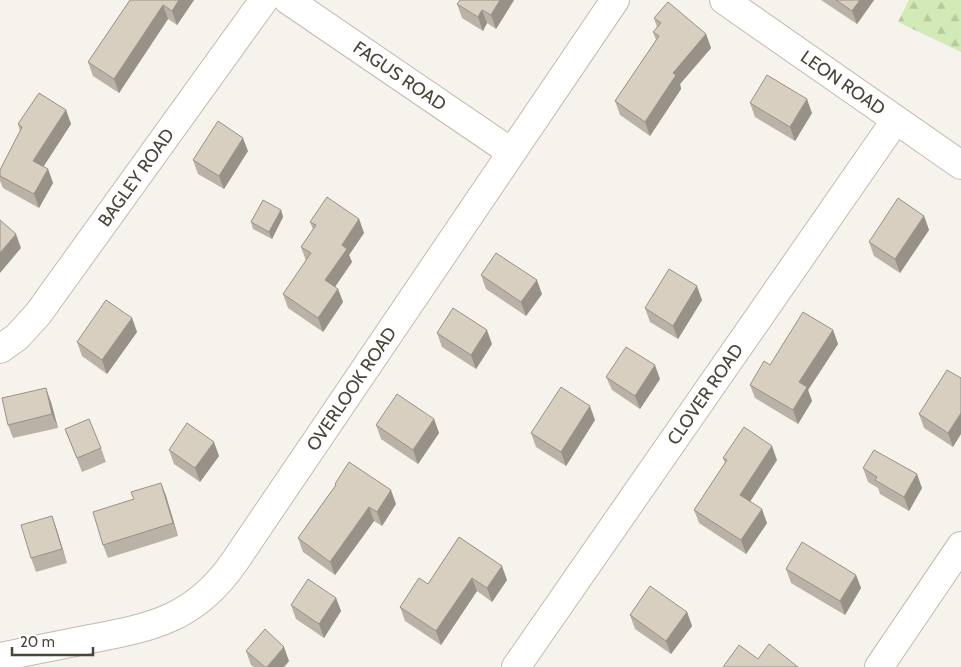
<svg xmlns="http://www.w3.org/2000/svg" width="961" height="667" font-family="Cabin,sans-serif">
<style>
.forest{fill:url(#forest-firs)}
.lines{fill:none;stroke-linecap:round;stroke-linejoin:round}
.street-casing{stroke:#c2bbae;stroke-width:30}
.street{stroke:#fff;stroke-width:28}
.wall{fill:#bab2a6}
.shaded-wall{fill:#979187}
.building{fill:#d8cfc1;stroke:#979187}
.labels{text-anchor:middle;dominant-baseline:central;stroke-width:4.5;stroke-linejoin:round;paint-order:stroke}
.street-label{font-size:18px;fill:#4b4439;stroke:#fff}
</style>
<defs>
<pattern id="forest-firs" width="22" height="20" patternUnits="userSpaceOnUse" patternTransform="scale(1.25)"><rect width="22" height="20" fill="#d2eab5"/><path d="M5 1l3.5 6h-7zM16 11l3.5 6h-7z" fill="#b6ca9c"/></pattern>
</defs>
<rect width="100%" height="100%" fill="#f6f3ec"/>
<path class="forest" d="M909 0H961V52L898 22Z"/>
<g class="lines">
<defs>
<g id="street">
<path id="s1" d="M288 0 511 152"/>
<path id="s2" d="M724 0 961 165"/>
<path id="s3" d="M0 349 17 337 38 314 264 0"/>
<path id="s4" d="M0 657C30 651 60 645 90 639 154 627 196 618 235 561L615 0"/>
<path id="s5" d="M516 667 895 121"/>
<path d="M879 667 961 546"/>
</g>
</defs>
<use href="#street" class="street-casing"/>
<use href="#street" class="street"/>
</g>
<path class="wall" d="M130 0H194L177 25 168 19 119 93 93 76 88 62Z
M514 0 496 29 487 23 483 31 462 18 457 4Z
M821 0H874L857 24Z
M654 18 706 34 711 48 680 84 681 89 650 136 620 115 615 101 656 40 653 32 657 27Z
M750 103 812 113 795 141 755 117Z
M66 110 71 124 43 167 48 169 53 183 39 208 3 188 0 181V170L20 131 18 124Z
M248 151 224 189 198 174 193 160Z
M281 210 283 217 272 239 253 229 251 222Z
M924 216 929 230 900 273 874 256 869 242Z
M359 219 364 233 349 255 352 262 335 287 338 289 343 302 323 332 288 308 283 294 306 261 301 247 313 229 310 222Z
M481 275 542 294 526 316 486 289Z
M702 300 678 339 650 322 645 308Z
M132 318 137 332 107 374 82 356 77 342Z
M833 330 838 344 808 390 812 401 798 424 755 398 750 385 770 365Z
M437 333 492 344 476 369 442 347Z
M606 377 660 379 640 409 612 390Z
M961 378 953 447 924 428 919 414Z
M51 402 58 428 13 438 8 425Z
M434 419 439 433 418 464 381 439 376 425Z
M595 420 566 466 536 447 531 433Z
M65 429 101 448 106 462 82 472Z
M169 450 219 456 200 482 174 464Z
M723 458 777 460 750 502 767 523 746 554 699 523 694 510 725 463Z
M863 468 922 488 909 511 880 494 878 488 868 482Z
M161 483 166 496 178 536 108 558 103 545 134 499Z
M335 484 396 504 382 526 374 521 335 575 303 552 298 538 335 486Z
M52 516 67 563 36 572 31 558Z
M459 537 507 580 492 602 477 591 441 645 405 621 400 607 428 584Z
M786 569 856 575 861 588 845 615 791 583Z
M336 598 341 611 324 638 296 619 291 605Z
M687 612 692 626 671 654 635 629 630 615Z
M246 651 289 661 284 667H254L251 665Z"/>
<path class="shaded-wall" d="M179 0H194L177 25 172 11Z
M500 0H514L496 29 491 15Z
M860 0H874L857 24 852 11Z
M163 5 168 19 119 93 114 79Z
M482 10 487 23 483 31 478 17Z
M706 34 711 48 680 84 681 89 650 136 645 122 673 73Z
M807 99 812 113 795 141 790 127Z
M66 110 71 124 38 175 33 161Z
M243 138 248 151 224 189 219 176Z
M48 169 53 183 39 208 34 194Z
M281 210 283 217 272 239 269 232Z
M924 216 929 230 900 273 895 259Z
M359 219 364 233 349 255 352 262 330 294 325 280 342 245Z
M16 234 21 248 0 273V253Z
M537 280 542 294 526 316 521 302Z
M697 286 702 300 678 339 673 326Z
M338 289 343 302 323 332 318 318Z
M132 318 137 332 107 374 102 360Z
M487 330 492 344 476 369 471 355Z
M833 330 838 344 808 390 812 401 798 424 793 410 799 382Z
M655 365 660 379 640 409 635 396Z
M46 388 51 402 58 428 52 414Z
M590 406 595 420 566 466 561 452Z
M961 413V434L953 447 948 433Z
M434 419 439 433 418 464 413 450Z
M214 442 219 456 200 482 195 468Z
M772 446 777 460 745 509 740 495Z
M917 474 922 488 909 511 904 497Z
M161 483 166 496 178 536 173 523Z
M391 490 396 504 382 526 377 512Z
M369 507 374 521 335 575 330 562Z
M762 509 767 523 746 554 741 540Z
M52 516 57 530 67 563 62 549Z
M502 566 507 580 492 602 487 588Z
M856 575 861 588 845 615 840 601Z
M472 578 477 591 441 645 436 631Z
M336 598 341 611 324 638 319 624Z
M687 612 692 626 671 654 666 641Z
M284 647 289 661 284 667H267Z"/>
<path class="building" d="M130 0H179L172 11 163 5 114 79 88 62Z
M460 0H500L491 15 482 10 478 17 457 4Z
M836 0H860L852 11Z
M668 2 706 34 673 73 676 75 645 122 615 101 659 36 653 32 661 23 654 18Z
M767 75 807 99 790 127 750 103Z
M39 93 66 110 33 161 48 169 34 194 0 176V170L22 127 18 124Z
M218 121 243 138 219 176 193 160Z
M327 197 359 219 342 245 347 249 325 280 338 289 318 318 283 294 311 253 301 247 316 225 310 222Z
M898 198 924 216 895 259 869 242Z
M263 200 281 210 269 232 251 222Z
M0 220 16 234 0 253Z
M496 253 537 280 521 302 481 275Z
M669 269 697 286 673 326 645 308Z
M106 300 132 318 102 360 77 342Z
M453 308 487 330 471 355 437 333Z
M803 312 833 330 799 382 807 387 793 410 750 385 764 361 770 365Z
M626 347 655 365 635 396 606 377Z
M947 370 961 378V413L948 433 919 414Z
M561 387 590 406 561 452 531 433Z
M46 388 52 414 8 425 2 398Z
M397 394 434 419 413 450 376 425Z
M89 419 101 448 77 458 65 429Z
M187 423 214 442 195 468 169 450Z
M744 427 772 446 740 495 762 509 741 540 694 510 727 460 723 458Z
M874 450 917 474 904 497 875 480 877 477 863 468Z
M349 462 391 490 377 512 369 507 330 562 298 538 336 485 335 484Z
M161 483 173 523 103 545 93 512 134 499 131 492Z
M52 516 62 549 31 558 21 525Z
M459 537 502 566 487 588 472 578 436 631 400 607 419 578 428 584Z
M802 542 856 575 840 601 786 569Z
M308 579 336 598 319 624 291 605Z
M650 586 687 612 666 641 630 615Z
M265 629 284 647 267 667H265L246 651Z
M769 644 798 667H723L739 645 758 659Z"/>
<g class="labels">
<g class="street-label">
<text stroke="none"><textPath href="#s1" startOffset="135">FAGUS ROAD</textPath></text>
<text stroke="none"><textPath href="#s2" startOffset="145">LEON ROAD</textPath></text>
<text stroke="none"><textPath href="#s3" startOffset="220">BAGLEY ROAD</textPath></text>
<text stroke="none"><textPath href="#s4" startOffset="470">OVERLOOK ROAD</textPath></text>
<text stroke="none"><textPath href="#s5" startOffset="332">CLOVER ROAD</textPath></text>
</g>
</g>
<path d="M12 647v8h81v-8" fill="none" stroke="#4b4439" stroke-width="2.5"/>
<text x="20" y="647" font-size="15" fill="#4b4439" stroke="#ffffff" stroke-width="4" paint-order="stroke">20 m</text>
</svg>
